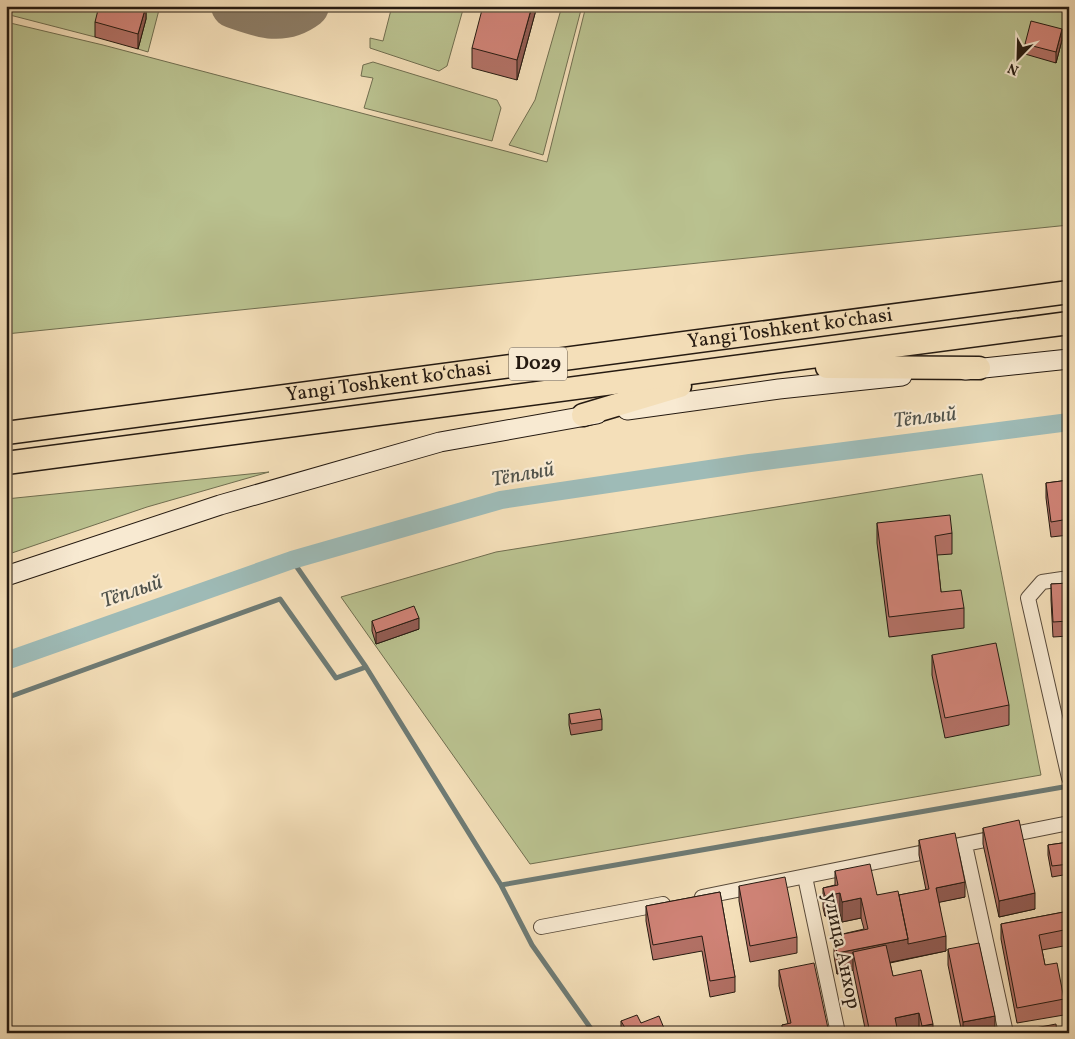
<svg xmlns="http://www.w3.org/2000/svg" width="1075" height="1039" font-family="Vollkorn,serif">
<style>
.green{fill:#bac290;stroke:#706e50}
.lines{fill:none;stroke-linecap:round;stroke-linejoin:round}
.stream{stroke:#6e7b75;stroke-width:5}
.canal{stroke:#9ebbb7;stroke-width:18}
.taxiway{stroke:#8c7c65;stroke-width:44}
.minor-casing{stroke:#594b3b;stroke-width:16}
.secondary-casing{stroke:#251a11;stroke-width:21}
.trunk-casing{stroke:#251a11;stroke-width:25}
.minor{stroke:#f8ead2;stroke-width:14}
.secondary{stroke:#f8ead2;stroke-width:19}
.trunk{stroke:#f4dfb9;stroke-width:22}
.wall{fill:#b37166;stroke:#251a11}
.shaded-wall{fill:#925c53;stroke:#251a11}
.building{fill:#d08377;stroke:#251a11}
.labels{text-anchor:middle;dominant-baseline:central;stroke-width:4.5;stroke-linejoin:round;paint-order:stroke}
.shield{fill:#f8ead2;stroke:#64584b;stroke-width:1}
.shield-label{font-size:19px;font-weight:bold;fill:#251a11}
.street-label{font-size:20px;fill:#251a11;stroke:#f8ead2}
.water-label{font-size:21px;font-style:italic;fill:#4f524b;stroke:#f8ead2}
</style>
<rect width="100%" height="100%" fill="#f4dfb9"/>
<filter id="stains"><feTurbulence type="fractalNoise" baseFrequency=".004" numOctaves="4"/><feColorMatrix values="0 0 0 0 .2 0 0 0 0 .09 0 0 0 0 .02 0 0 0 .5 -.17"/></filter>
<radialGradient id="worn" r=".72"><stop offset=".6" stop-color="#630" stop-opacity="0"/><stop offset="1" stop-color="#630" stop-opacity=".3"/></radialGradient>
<path class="green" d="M6 6H103L95 37 6 14Z
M118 6H160L148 52 138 49Z
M392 6H464L447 66 439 71 370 48V38L383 41Z
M562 6H582L543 155 509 145 535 100Z
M586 6H1069V225L6 334V22L103 45 547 162Z
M373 62 497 100 501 108 492 141 364 108 373 78 361 76 363 65Z
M269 472 147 507 6 555V499Z
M982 474 1041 775 530 864 341 597 496 552Z"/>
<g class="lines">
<path class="stream" d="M292 560 366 667
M6 698 280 599 336 678 366 667 501 885 532 945 594 1033
M501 885 1069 786"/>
<path class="canal" d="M6 661 292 560 501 500 750 463 1069 422"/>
<path class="taxiway" d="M233 6C259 15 282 25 307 6"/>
<defs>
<path id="minor" d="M1069 578 1042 582 1028 598 1069 778
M965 845 1006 1033
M805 877 838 1033
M702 897 1069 823
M541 927 663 904"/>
<path id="secondary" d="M965 370 1069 359
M627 410 779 389 902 376
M6 576 220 505 440 442 597 414"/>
<g id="trunk">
<path d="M827 367 979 368"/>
<path d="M583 415 680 386"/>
<path id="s1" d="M6 433 1069 292"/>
<path d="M6 463 1069 323"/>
</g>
</defs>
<use href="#minor" class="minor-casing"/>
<use href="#secondary" class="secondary-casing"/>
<use href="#trunk" class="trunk-casing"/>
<use href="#minor" class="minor"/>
<use href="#secondary" class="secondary"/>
<use href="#trunk" class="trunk"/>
</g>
<path class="wall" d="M146 6V19L138 49 95 37V22Z
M537 6 517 80 472 68V48Z
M1062 40 1056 63 1025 54V44Z
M1069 480V535L1051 537 1046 498V483Z
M877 523 952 533V554L937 555 941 592 964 608V628L889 637 877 543Z
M1069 583V636L1053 637 1051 600V584Z
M372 621 419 629 376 644 372 631Z
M932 655 1009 705V725L945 738 932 675Z
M569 714 602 719V730L571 735 569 725Z
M983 828 1035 909 999 917 983 844Z
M919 840 965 897 939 902 946 951 890 963 893 976 933 1033H866L853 970 837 974 834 956V936L864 929 861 918 842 922 840 913 825 916 823 908V888L835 885V871L877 895H899L926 890 919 855Z
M1069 842V874L1052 877 1048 855V845Z
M739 886 797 937V953L750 962 739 901Z
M720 892 735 977V992L710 997 702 951 653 960 646 921V906Z
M1069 911V945L1042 950 1045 965 1064 999V1015L1017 1023 1001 939V924Z
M948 949 995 1031 986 1033H962L948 965Z
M779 970 829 1033H782V1025L788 1024 779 986Z
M621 1021 641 1023 666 1033H621Z"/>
<path class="shaded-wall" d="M146 6V19L138 49V34Z
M532 6H537L517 80V60Z
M1062 29V40L1056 63V52Z
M419 618V629L376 644V633Z
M965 882V897L936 903V888Z
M840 893V913L825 916V896Z
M1035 893V909L999 917V901Z
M861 898V918L842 922V902Z
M946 936V951L857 969 853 952V970L837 974V953L908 939Z
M919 1013V1033H895V1018Z
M995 1016V1031L986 1033H963V1022Z
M933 1024V1033H922V1026Z"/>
<path class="building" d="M99 6H146L138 34 95 22Z
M483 6H532L517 60 472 48Z
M1031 21 1062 29 1056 52 1025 44Z
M1069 480V519L1051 522 1046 483Z
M950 515 952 533 935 536 941 592 961 590 964 608 889 617 877 523Z
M1069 583V621L1053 622 1051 584Z
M414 606 419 618 376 633 372 621Z
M996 643 1009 705 945 718 932 655Z
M600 709 602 719 571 724 569 714Z
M1019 820 1035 893 999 901 983 828Z
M955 833 965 882 936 888 946 936 908 944V939L899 895 929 889 919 840Z
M1069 842V864L1052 866 1048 845Z
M870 864 877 895 898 891 908 939 837 953 834 936 868 929 861 898 842 902 840 893 825 896 823 888 838 885 835 871Z
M785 877 797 937 750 946 739 886Z
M720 892 735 977 710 981 702 936 653 945 646 906Z
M1069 911V929L1039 935 1045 965 1057 963 1064 999 1017 1008 1001 924Z
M979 943 995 1016 963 1022 948 949Z
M886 945 893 976 921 970 933 1024 922 1026 919 1013 895 1018 898 1033H870L853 952Z
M814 963 829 1033H783L782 1025 791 1023 779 970Z
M637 1015 641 1023 659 1016 666 1033H628L621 1021Z
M1056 1024 1057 1033H1031L1030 1029Z"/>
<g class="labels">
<rect class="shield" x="509" y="347.5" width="58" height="33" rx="4"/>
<g class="shield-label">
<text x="538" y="364">D029</text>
</g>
<g class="street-label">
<text stroke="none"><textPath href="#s1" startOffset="791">Yangi Toshkent ko‘chasi</textPath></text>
<text stroke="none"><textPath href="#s1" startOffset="386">Yangi Toshkent ko‘chasi</textPath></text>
<text transform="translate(841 951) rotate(78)">улица Анхор</text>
</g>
<g class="water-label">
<text transform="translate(925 418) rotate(-7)">Тёплый</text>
<text transform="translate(523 475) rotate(-10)">Тёплый</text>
<text transform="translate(132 592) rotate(-19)">Тёплый</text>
</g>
</g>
<rect width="1075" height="1039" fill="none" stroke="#f4dfb9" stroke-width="25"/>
<rect x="8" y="8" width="1060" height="1024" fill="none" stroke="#251a11" stroke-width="2.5"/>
<rect x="12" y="12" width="1050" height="1014" fill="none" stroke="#251a11"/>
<g transform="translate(1018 58) rotate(203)" stroke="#f8ead2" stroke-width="4" paint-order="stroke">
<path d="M0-4L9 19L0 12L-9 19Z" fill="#251a11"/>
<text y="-8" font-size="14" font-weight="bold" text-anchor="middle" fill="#251a11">N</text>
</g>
<rect width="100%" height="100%" filter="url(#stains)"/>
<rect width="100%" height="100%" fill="url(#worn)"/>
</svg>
